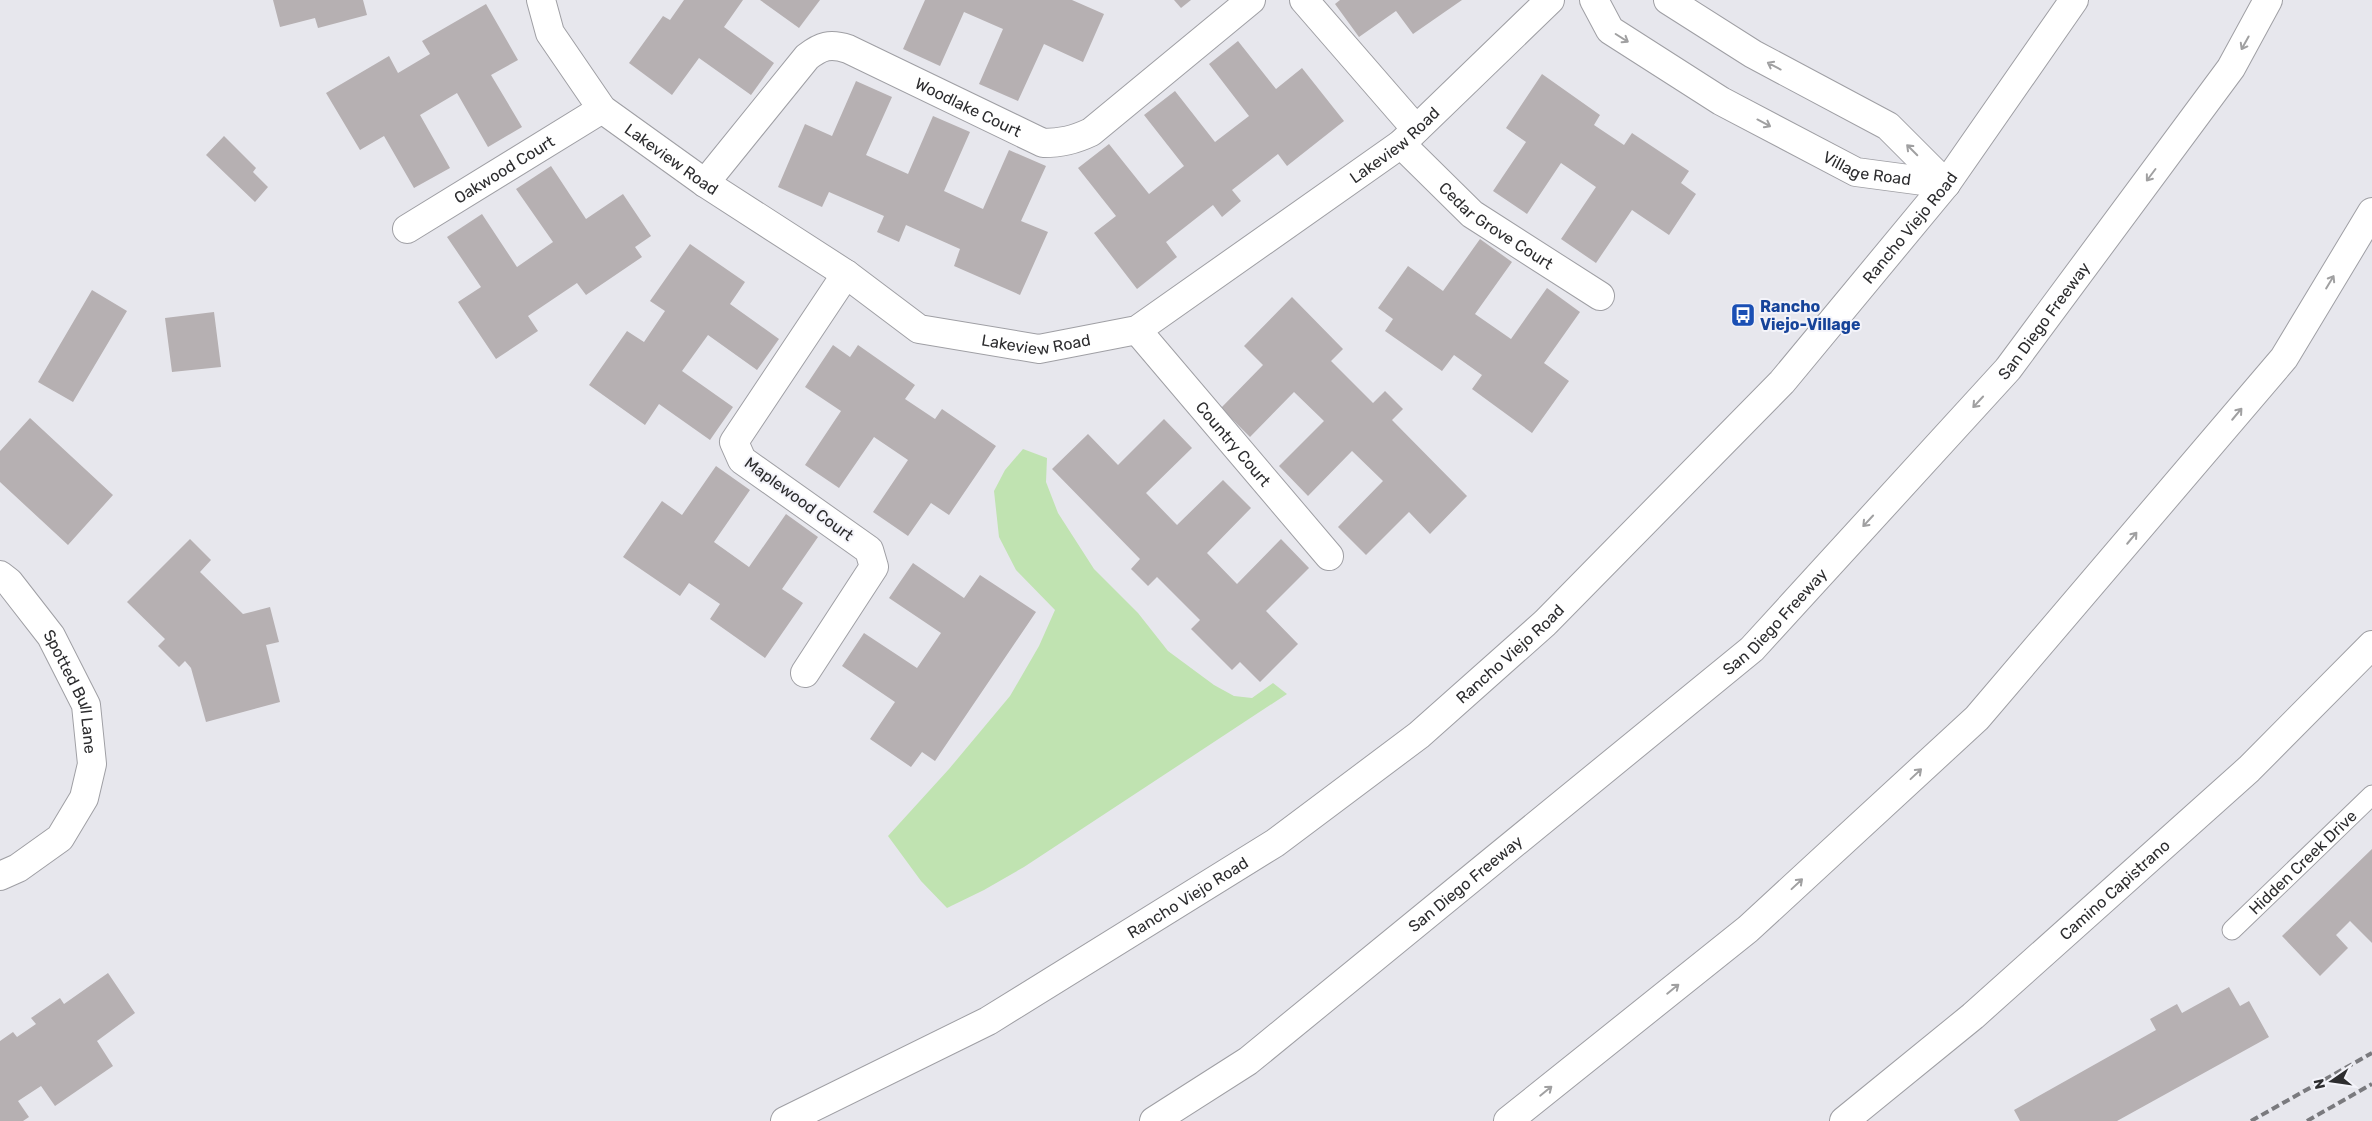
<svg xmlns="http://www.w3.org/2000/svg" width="2372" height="1121" font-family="Rubik,sans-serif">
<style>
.green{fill:#c0e3b1}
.building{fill:#b6b0b2}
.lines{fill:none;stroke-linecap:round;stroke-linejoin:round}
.lane-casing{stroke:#9f9fa4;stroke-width:21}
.street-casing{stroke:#9f9fa4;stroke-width:30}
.secondary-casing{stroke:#9f9fa4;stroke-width:30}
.highway-casing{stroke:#9f9fa4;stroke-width:30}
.lane{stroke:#fff;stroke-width:19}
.street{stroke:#fff;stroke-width:28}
.secondary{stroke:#fff;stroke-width:28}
.highway{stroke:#fff;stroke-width:28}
.rail{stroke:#7a7a7e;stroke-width:4;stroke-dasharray:8 4;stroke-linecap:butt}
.oneway{stroke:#a0a0a1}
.labels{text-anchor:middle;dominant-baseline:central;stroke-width:4;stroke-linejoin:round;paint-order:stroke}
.street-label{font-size:16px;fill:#2d2d2f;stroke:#f4f4fa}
.transit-label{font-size:16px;font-weight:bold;fill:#164399;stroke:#f4f4fa;text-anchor:start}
</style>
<rect width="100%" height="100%" fill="#e7e7ed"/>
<path class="green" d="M1023 449 1047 458 1046 482 1058 513 1094 569 1138 613 1168 651 1214 685 1234 696 1252 698 1273 683 1287 694 1024 867 984 890 947 908 921 881 888 836 949 769 1010 696 1039 646 1055 610 1016 570 999 537 994 491 1005 470Z"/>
<path class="building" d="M273 0H363L367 15 318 28 315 18 280 27Z
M684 0H743L724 27 774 63 751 95 699 58 672 95 629 63 663 16 670 20Z
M760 0H820L799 28Z
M925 0H1072L1104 14 1083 62 1044 44 1018 101 979 84 1003 29 964 12 940 66 903 49Z
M1174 0H1191L1181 8Z
M1340 0H1462L1413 34 1396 11 1359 37 1335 4Z
M486 4 518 60 491 75 522 127 488 147 457 93 420 115 450 168 414 188 384 136 360 150 326 93 389 56 398 73 430 54 422 41Z
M1238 41 1276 89 1302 68 1344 121 1287 166 1278 154 1232 190 1241 201 1222 217 1213 205 1166 242 1177 257 1137 289 1094 233 1116 216 1078 168 1109 144 1149 194 1184 166 1144 115 1175 91 1215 142 1249 116 1209 64Z
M1542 74 1600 115 1594 125 1624 145 1632 133 1689 171 1681 183 1696 194 1669 235 1632 210 1596 263 1561 239 1596 187 1561 163 1527 214 1493 191 1526 142 1506 128Z
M856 81 892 97 866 155 908 174 933 116 970 132 944 191 983 209 1009 150 1046 166 1021 221 1048 232 1020 295 954 266 960 249 906 225 899 242 877 232 884 216 829 192 822 207 778 187 805 124 832 136Z
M224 136 256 168 253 172 268 187 255 202 206 155Z
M551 166 586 219 623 194 651 236 635 247 642 257 586 295 577 283 528 316 538 331 496 359 458 302 481 287 447 237 482 214 517 267 553 242 516 189Z
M1480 239 1512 262 1475 314 1511 339 1547 288 1580 312 1544 363 1569 381 1532 433 1472 389 1482 375 1454 355 1442 371 1385 331 1393 319 1378 308 1408 266 1443 291Z
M690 244 745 282 730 304 779 339 757 370 708 335 682 371 733 407 710 440 659 404 645 425 589 385 627 331 644 342 665 311 650 301Z
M92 290 127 311 73 402 38 382Z
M1292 297 1343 349 1331 361 1373 403 1385 391 1403 409 1392 420 1467 496 1430 534 1409 512 1366 555 1338 527 1383 481 1352 451 1308 496 1279 466 1324 421 1294 392 1250 437 1221 408 1263 365 1244 346Z
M214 312 221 367 172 372 165 318Z
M833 345 850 357 858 345 915 385 905 399 935 419 942 409 996 446 949 515 931 503 908 536 873 512 908 460 874 437 839 488 805 465 841 411 805 387Z
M30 418 113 495 68 545 0 482V451Z
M1164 419 1192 448 1146 493 1177 525 1223 480 1251 508 1207 553 1237 584 1281 539 1309 568 1266 611 1298 644 1260 682 1240 662 1232 670 1191 629 1200 620 1157 577 1148 586 1131 569 1140 559 1052 469 1088 434 1118 465Z
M716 466 750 490 714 542 749 567 786 514 818 537 782 589 803 603 765 658 710 619 720 604 689 583 680 596 623 557 662 501 682 515Z
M190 539 211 560 200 572 243 614 270 607 279 642 266 645 280 702 206 722 191 668 185 661 179 667 158 646 165 639 127 602Z
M913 563 964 598 980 575 1036 612 935 761 922 752 911 767 870 739 895 702 842 666 864 633 917 668 941 633 889 598Z
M2372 849V943L2350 921 2336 935 2348 948 2320 976 2282 936Z
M108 973 135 1013 97 1041 113 1066 55 1106 41 1086 18 1101 29 1117 23 1121H0V1041L13 1032 17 1037 36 1024 31 1018 60 998 64 1004Z
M2229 987 2240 1006 2249 1001 2269 1037 2117 1121H2020L2014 1110 2156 1030 2150 1019 2177 1004 2182 1013Z"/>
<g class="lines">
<defs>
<g id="lane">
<path id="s1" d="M2232 930 2372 795"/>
</g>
<g id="street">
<path id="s2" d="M541 0 550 33 602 109 705 183 846 274 919 329 1039 349 1137 330 1401 144 1550 0"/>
<path d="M1304 0 1416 129"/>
<path id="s3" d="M1401 144 1472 214 1600 296"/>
<path id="s4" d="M705 183 807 57C821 46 830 43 848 49L1043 143C1061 143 1074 140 1091 132L1251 0"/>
<path id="s5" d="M407 229 602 109"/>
<path id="s6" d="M1137 330 1329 556"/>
<path id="s7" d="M0 575 9 582 51 636 86 705 92 764 84 798 60 838 18 868 0 876"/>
<path d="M805 673 874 567 869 550 742 460 734 442 846 274"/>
</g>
<g id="secondary">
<path id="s8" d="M1594 0 1610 30 1721 101 1856 172 1946 184"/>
<path d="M1668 0 1753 54 1888 126 1946 184"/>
<path id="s9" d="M785 1121 988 1021 1275 843 1419 735 1545 623 1782 382 1946 184 2074 0"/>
<path id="s10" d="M1844 1121 1973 1016 2249 769 2372 645"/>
</g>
<g id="highway">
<path id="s11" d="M1154 1121 1248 1061 1752 649 2008 369 2231 68 2268 0"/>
<path d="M1508 1121 1748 929 1977 718 2284 358 2372 212"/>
</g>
</defs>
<use href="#lane" class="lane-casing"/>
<use href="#street" class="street-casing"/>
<use href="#secondary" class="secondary-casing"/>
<use href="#highway" class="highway-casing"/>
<use href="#lane" class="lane"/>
<use href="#street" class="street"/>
<use href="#secondary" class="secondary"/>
<use href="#highway" class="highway"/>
<path class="rail" d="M2251 1121 2372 1053
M2307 1121 2372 1084"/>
</g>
<defs><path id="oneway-shaft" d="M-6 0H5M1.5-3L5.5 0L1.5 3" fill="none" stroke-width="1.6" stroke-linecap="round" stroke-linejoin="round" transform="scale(1.25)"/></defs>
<g class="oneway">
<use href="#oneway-shaft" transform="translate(1622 38) rotate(32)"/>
<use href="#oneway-shaft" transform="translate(2245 43) rotate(119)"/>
<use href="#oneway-shaft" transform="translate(1774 66) rotate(-152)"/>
<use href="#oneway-shaft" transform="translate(1764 123) rotate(28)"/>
<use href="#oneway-shaft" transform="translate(1912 150) rotate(-135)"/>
<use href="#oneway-shaft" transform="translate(2151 175) rotate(127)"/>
<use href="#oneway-shaft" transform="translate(2330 282) rotate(-59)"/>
<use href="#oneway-shaft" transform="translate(1978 402) rotate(133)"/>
<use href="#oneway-shaft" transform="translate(2237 414) rotate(-50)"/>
<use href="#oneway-shaft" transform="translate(1868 521) rotate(133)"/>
<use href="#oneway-shaft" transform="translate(2132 538) rotate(-50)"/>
<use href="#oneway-shaft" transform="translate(1916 774) rotate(-43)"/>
<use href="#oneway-shaft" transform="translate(1797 884) rotate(-43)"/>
<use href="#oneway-shaft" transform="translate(1673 989) rotate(-39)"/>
<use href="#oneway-shaft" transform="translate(1546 1091) rotate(-39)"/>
</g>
<defs>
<symbol id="bus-square" viewBox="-11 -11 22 22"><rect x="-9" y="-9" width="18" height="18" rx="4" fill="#1a4fb4" stroke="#f4f4fa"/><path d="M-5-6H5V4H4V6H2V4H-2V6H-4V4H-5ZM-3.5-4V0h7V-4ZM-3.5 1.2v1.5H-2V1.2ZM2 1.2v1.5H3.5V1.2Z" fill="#fff"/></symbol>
</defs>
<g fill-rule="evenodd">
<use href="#bus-square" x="1729" y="301" width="28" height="28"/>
</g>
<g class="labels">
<g class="street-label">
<text stroke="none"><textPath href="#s4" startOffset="340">Woodlake Court</textPath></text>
<text stroke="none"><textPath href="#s2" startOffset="1051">Lakeview Road</textPath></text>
<text stroke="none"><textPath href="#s2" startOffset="212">Lakeview Road</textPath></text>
<text stroke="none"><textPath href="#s8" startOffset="328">Village Road</textPath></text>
<text stroke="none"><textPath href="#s5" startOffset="114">Oakwood Court</textPath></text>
<text stroke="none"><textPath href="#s3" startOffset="126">Cedar Grove Court</textPath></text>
<text stroke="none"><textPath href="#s9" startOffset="1451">Rancho Viejo Road</textPath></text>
<text stroke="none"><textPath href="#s11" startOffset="1202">San Diego Freeway</textPath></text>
<text stroke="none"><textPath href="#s2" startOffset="631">Lakeview Road</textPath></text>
<text stroke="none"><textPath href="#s6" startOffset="149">Country Court</textPath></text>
<text transform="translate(799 499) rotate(36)">Maplewood Court</text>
<text stroke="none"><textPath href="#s11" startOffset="798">San Diego Freeway</textPath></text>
<text stroke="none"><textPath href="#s9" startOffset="866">Rancho Viejo Road</textPath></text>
<text stroke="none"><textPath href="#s7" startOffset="140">Spotted Bull Lane</textPath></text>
<text stroke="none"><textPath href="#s1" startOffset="98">Hidden Creek Drive</textPath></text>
<text stroke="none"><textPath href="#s11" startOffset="392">San Diego Freeway</textPath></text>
<text stroke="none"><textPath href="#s10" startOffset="356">Camino Capistrano</textPath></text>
<text stroke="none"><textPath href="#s9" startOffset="461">Rancho Viejo Road</textPath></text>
</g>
<g class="transit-label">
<text x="1760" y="306">Rancho<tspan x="1760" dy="18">Viejo-Village</tspan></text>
</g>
</g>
<g transform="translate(2332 1081) rotate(257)" stroke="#f4f4fa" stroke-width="4" paint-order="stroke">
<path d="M0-4L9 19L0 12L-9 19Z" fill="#2d2d2f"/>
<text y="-8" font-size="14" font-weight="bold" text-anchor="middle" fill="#2d2d2f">N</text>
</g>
</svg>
